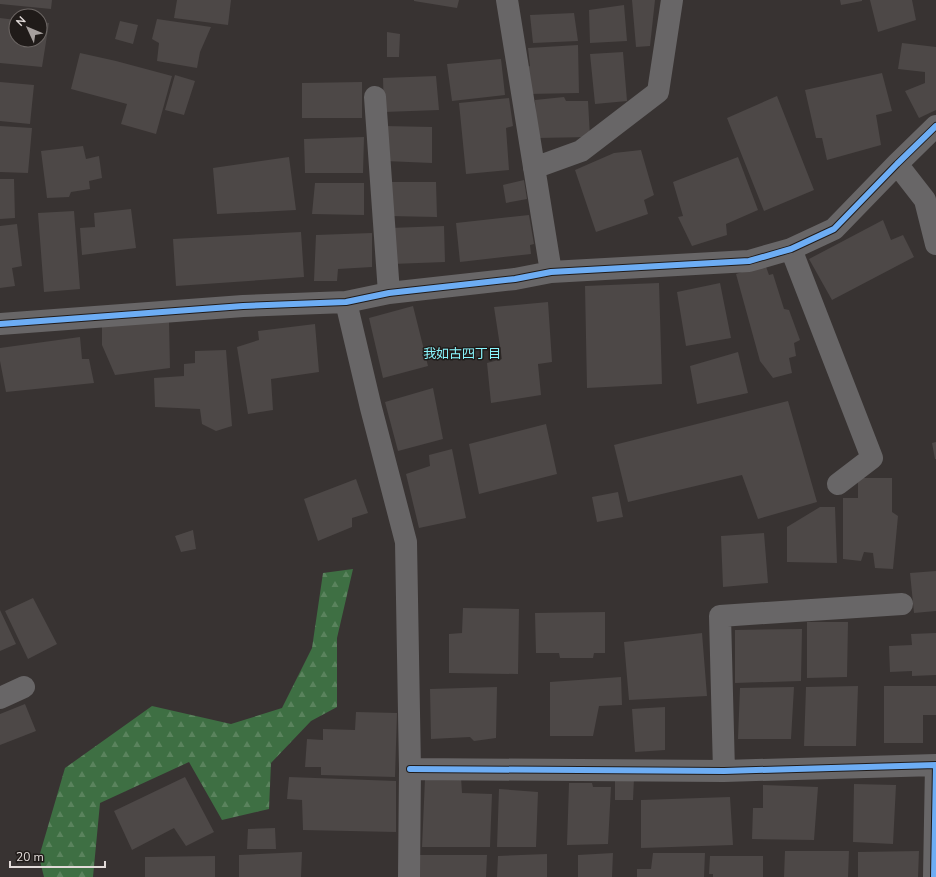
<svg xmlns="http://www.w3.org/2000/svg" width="936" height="877" font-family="'Nunito Sans','Noto Sans JP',sans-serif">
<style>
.forest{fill:url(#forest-firs)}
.building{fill:#4d4847}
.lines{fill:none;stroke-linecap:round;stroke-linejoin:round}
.minor{stroke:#686667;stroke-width:22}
.cycleway-casing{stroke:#201b19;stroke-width:8}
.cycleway{stroke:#6dadf4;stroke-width:6}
.labels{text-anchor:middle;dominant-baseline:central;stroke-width:3;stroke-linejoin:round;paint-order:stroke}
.neighbourhood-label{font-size:13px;fill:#89f5fc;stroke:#201b19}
</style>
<defs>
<pattern id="forest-firs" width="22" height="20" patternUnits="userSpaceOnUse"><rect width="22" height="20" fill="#3e6f43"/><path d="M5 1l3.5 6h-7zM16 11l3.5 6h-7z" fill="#5a835d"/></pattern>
</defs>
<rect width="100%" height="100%" fill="#383332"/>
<path class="forest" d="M353 569 337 638V707L311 721 271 763 269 809 222 820 189 762 100 803 93 877H44L39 857 65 768 152 706 231 724 282 708 312 648 323 573Z"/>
<path class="building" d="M0 0H52L51 9 0 4Z
M177 0H231L228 25 174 18Z
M414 0H459L457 8 414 1Z
M632 0H655L650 46 636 47Z
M840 0H862V1L841 5Z
M870 0H912L916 20 878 32Z
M624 5 627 41 590 43 589 10Z
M574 13 578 41 533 43 530 15Z
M0 18 16 20V40H40V22L49 23 42 67 0 63Z
M157 19 211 27 200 52 197 68 157 61 159 43 152 39Z
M120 21 138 25 133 44 115 39Z
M387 32 400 34 399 57H387Z
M902 43 936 47V110L919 118 905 91 925 83V72L898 69Z
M578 45 579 93 527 94 525 68 530 66 528 48Z
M623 52 627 101 595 104 590 54Z
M80 53 116 61 172 76 156 134 121 124 127 104 71 89Z
M501 59 505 95 452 101 447 64Z
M882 73 892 111 876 115 881 145 827 160 822 138H816L805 90Z
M175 75 195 81 184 115 165 110Z
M436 76 439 110 384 112 383 78Z
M0 82 34 85 30 124 0 121Z
M362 82V118H302V83Z
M777 96 814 190 764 211 727 118Z
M564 97 566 101H588L590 137 537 138 535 100Z
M509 98 513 126 506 128 509 170 466 174 459 103Z
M0 126 32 128 28 173 0 172Z
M384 126 432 127V163L385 161Z
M364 137 363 173H305L304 139Z
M83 146 86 159 99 156 102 178 89 181 90 189 71 192 69 197 47 198 41 151Z
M641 150 654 195 644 200 648 214 596 232 575 170 614 153Z
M289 157 296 210 217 214 213 168Z
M738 157 758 210 726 224 727 235 692 246 678 217 683 216 673 182Z
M0 179H14L15 218 0 219Z
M524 180 527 199 506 203 503 185Z
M388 182H436L437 217 389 216Z
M315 183H364V215L312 214Z
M131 209 136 248 82 255 80 228 95 227 94 213Z
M74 211 80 289 44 292 38 213Z
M529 215 534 244 530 245 531 254 460 262 456 223Z
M883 220 891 240 903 235 914 257 832 300 809 259Z
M17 224 22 266 12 268 15 286 0 288V226Z
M444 226 445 262 392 264 390 228Z
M301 232 304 277 176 286 173 239Z
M372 233V267L338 269 337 281H314L316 235Z
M765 264 769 275 773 274 784 309 789 310 800 340 794 343 796 356 789 358 792 373 773 378 760 361 736 274Z
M659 283 662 384 587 388 585 286Z
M720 283 731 338 686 346 677 292Z
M548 302 552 362 538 364 541 395 491 403 487 363 502 359 494 307Z
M413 306 428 366 383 378 369 318Z
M169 322 170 368 115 375 102 345V326Z
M315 324 319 372 271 379 273 410 248 414 237 347 259 340 258 331Z
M80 337 82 359H89L94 383 6 392 0 361V348Z
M226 350 232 426 216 431 202 424 200 409 155 407 154 378 184 376V364L195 363V351Z
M738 352 748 393 697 404 690 366Z
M433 388 443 439 398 451 385 402Z
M788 401 817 502 758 519 742 475 628 502 614 445Z
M546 424 557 474 479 494 469 444Z
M936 442V459H935L932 443Z
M452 449 466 518 419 528 406 474 430 466 429 455Z
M858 478H892V512L898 516 893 569 875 568 873 553 864 552 861 561 843 559V498H858Z
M356 479 368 513 352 518V527L318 541 304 499Z
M618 492 623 517 597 522 592 497Z
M820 507H835L837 563 787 562V527Z
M193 530 196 549 181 552 175 536Z
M764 533 768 583 723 587 721 536Z
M936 571V611L914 613 910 573Z
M33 598 57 644 28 659 5 611Z
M463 608 519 609 518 674 449 673V634L462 633Z
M0 610 16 644 0 651Z
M605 612V653H594L593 658H560L559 653H536L535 613Z
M807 622H848L847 677 807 678Z
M802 629 801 681 735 683V630Z
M702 633 707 696 629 700 624 642Z
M936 633V675L912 676V671L890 672 889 646 912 645 911 634Z
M621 677 622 705 599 706 593 736H550V682Z
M858 686 856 746H804L806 687Z
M884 686H936V715H923V743H884Z
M497 687 496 738 474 741 470 737 431 739 430 689Z
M794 687 791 739H738L740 688Z
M25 704 36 731 0 745V714Z
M665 707V750L635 752 632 709Z
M356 712 397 713 395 777 321 775V767H305L307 739 323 740V729L355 730Z
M185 777 214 832 186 846 174 828 132 850 114 811Z
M289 777 396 781V832L303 830 302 800 287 799Z
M461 777 462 793 492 794 490 847H422L425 779Z
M615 778H634L633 800H615Z
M569 783H592L593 787H611L608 844 567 845Z
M854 784 896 785 893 844 853 842Z
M763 785 818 787 814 840 752 839 753 808H763Z
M499 789 538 792 536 847H497Z
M730 797 733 845 641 848V800Z
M275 828 276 849H247L248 829Z
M785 851H849L848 877H784Z
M919 851 918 877H858V852Z
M302 852 301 877H239V855Z
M613 853 612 877H578V855Z
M653 853H705L704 877H637V869H651Z
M547 854V877H497L498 856Z
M420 855H487L486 877H420Z
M215 856V877H145V857Z
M710 856H763V877H713V874H709Z"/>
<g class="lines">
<path class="minor" d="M507 0 551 272
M375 97 389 293
M897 164 925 200 936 244
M534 168 581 151 658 92 672 0
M791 249 872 458 838 484
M346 302 371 408 406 542 410 769 409 877
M0 324 243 306 346 302 389 293 515 279 551 272 749 261 791 249 834 229 897 164 936 126
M0 698 24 687
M410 769 724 771 936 765 934 877
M724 771 720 616 902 604"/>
<defs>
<path id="cycleway" d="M0 324 243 306 346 302 389 293 515 279 551 272 749 261 791 249 834 229 897 164 936 126
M410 769 724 771 936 765 934 877"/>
</defs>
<use href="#cycleway" class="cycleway-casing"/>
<use href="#cycleway" class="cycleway"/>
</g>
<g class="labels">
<g class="neighbourhood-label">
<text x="462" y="354">我如古四丁目</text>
</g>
</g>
<g transform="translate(28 28) rotate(314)"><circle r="19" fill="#201b19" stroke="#6d6765"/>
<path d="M0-3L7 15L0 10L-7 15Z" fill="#a6a09e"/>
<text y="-6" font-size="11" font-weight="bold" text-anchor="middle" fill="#e1dad8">N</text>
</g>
<path d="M10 861v6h95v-6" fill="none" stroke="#e1dad8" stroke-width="2"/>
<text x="16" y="861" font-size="12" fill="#e1dad8" stroke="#201b19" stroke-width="3" paint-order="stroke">20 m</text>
</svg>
